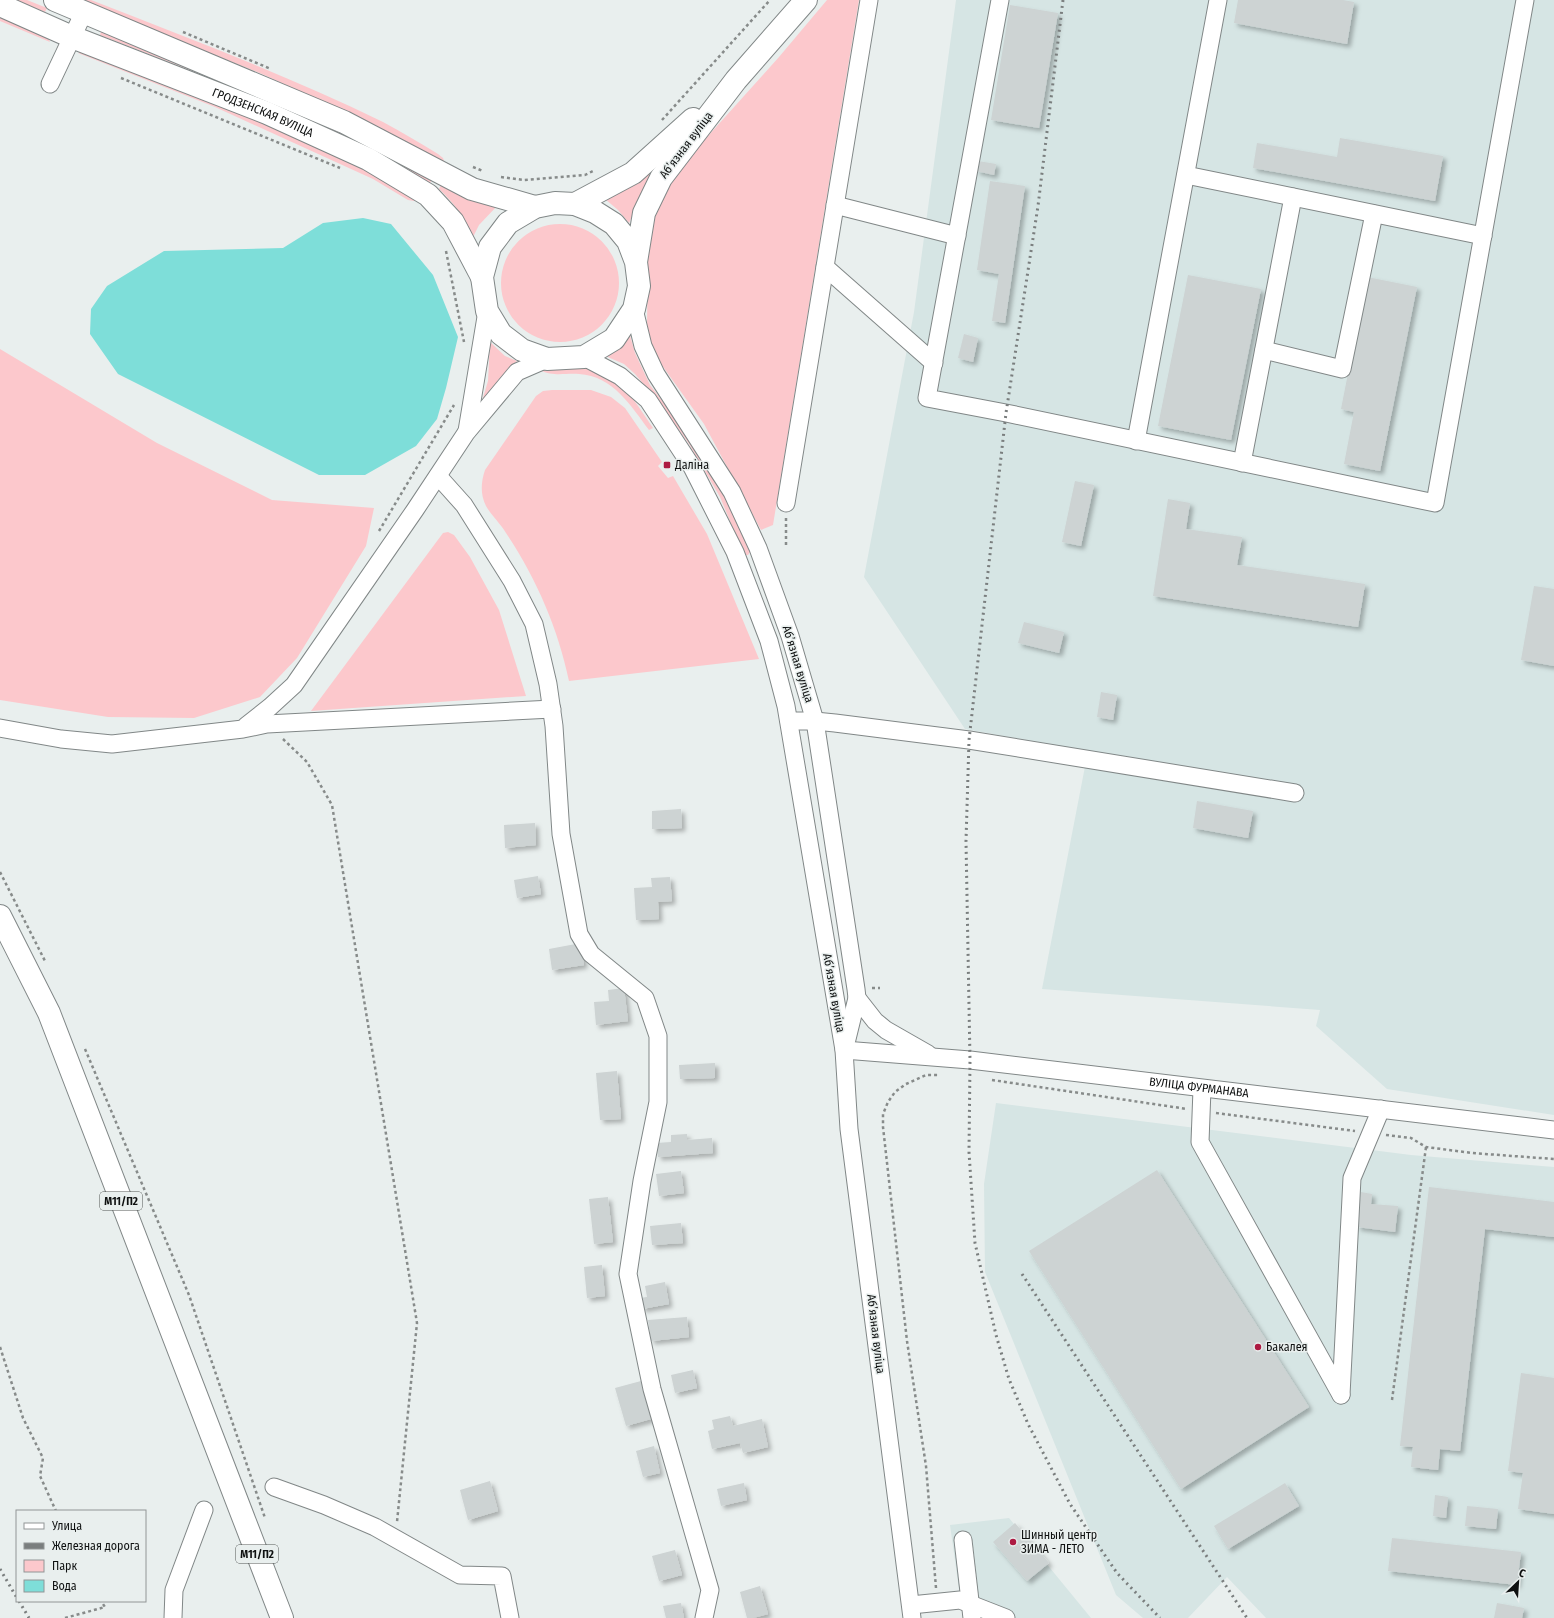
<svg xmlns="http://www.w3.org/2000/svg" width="1554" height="1618" font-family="'Fira Sans Condensed',sans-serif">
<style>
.built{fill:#d6e5e4}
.green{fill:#fcc8cc}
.water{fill:#7eded9}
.building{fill:#cdd3d3;filter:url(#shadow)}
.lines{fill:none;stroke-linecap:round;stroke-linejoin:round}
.minor-casing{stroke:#818787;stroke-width:19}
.major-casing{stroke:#818787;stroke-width:24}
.highway-casing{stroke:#818787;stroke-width:24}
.path{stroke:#878b8a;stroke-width:2.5;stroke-dasharray:3 3;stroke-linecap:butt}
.minor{stroke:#fff;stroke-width:17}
.major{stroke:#fff;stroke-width:22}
.highway{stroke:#fff;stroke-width:22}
.rail{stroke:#7a7e7e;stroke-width:3;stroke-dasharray:2 4;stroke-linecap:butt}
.poi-dot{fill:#ad1a42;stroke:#e9efee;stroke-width:1.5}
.labels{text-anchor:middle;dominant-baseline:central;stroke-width:3;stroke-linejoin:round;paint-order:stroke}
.shield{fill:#e9efee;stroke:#505453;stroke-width:1}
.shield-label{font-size:11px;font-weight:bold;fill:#0f1111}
.street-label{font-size:12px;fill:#0f1111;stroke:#e9efee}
.poi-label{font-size:12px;fill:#0f1111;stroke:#e9efee;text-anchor:start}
</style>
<defs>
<filter id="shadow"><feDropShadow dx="3.5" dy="3.5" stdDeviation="2" flood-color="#0004"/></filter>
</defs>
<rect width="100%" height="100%" fill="#e9efee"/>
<path class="built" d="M956 0H1554V1115L1387 1089 1316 1026 1320 1010 1042 989 1088 751 965 729 864 577 914 312Z
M996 1103 1411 1155 1554 1167V1618H1266L1227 1577 1188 1618H1143L1116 1595 985 1272 984 1184Z
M1009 1518 1091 1618H963L950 1525Z"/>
<path class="green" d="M16 0H27L47 8 45 12Z
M76 0H91C189 38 288 76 383 122 402 132 420 143 438 154L443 158 444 161 441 164 388 132 262 74Z
M827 0H859L773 525 761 530 704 424 661 364 651 348 647 328 648 236 651 214 681 166 779 57Z
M0 14 47 36 50 42 0 21Z
M102 29 353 133 432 179 429 185 371 149 244 91 100 35Z
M92 50 354 161 419 199 414 201 408 200 373 179 215 107 78 53Z
M662 160 644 189 629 223 618 210 605 199Z
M441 185 469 200 498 205 479 225 473 237C465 218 454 203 439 189Z
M501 283a59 59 0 1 1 118 0a59 59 0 1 1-118 0Z
M629 332 635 353 650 385 676 419 725 497 750 552 748 555H744L720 497 689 444 662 406 635 374 624 364 603 355Z
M490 342 505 356 517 361 498 380 479 411 488 381Z
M0 349 157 443 272 500 374 508 366 546 297 658 260 697 194 718 108 717 0 700Z
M565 365C575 367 585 368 595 370 623 379 638 406 653 428L649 430C631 406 613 376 579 374 564 373 554 377 540 370Z
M552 390H591L611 397 625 408 662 462 658 466 668 478 673 476 707 534 759 659 569 681C558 628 536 578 506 533 500 523 491 515 486 506 480 494 481 482 485 470L536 396 543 391Z
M448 532 454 535 470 557 499 610 526 696 311 711 443 533Z"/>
<path class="water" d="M363 218 391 224 433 275 458 337 446 388 437 419 416 446 365 475H319L118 374 90 334 91 309 107 286 164 251 283 248 323 223Z"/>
<path class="building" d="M1238 0H1343L1354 2 1347 44 1234 23Z
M1010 5 1058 13 1039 128 991 120Z
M1340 138 1443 156 1435 201 1253 168 1257 143 1337 157Z
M978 161 996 164 994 175 976 171Z
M990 181 1025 186 1005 323 992 321 999 274 977 270Z
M1188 275 1261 289 1231 440 1158 426Z
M1367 277 1417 287 1380 471 1344 464 1354 412 1341 409Z
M964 334 978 338 973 362 958 358Z
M1075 481 1094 485 1081 546 1062 542Z
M1168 499 1190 503 1186 529 1242 537 1237 565 1365 584 1358 627 1153 596Z
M1534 586 1554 589V666L1521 660Z
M1024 622 1064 632 1059 653 1018 643Z
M1101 692 1117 695 1113 720 1097 717Z
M1197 801 1253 811 1248 838 1193 828Z
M681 809 682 828 652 829V811Z
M535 823 536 845 505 848 504 825Z
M538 876 541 894 517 898 514 880Z
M670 877 672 901 658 902 659 919 636 920 634 888 652 887 651 878Z
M581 943 584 965 552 970 549 949Z
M624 988 628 1021 596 1025 594 1002 609 1001 608 990Z
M715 1063V1078L680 1079 679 1065Z
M617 1071 621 1119 600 1120 596 1073Z
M687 1134V1140L712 1138 713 1153 658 1157 656 1143 671 1142V1135Z
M1157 1170 1309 1407 1181 1489 1029 1251Z
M681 1171 684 1193 659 1196 656 1174Z
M1429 1187 1554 1202V1237L1485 1229 1460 1451 1440 1449 1438 1470 1411 1467 1413 1447 1400 1446Z
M1361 1192 1372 1194 1371 1204 1398 1206 1395 1232 1357 1227Z
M608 1197 613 1242 594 1244 589 1199Z
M681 1223 683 1243 652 1245 650 1226Z
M602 1265 605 1296 587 1298 584 1267Z
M665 1282 669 1304 642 1309 640 1298 647 1297 645 1286Z
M687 1317 689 1337 651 1341 648 1320Z
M693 1370 697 1388 675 1393 671 1375Z
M1521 1373 1554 1378V1514L1518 1509 1523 1473 1508 1471Z
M641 1381 651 1419 626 1426 615 1388Z
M730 1416 733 1426 762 1419 768 1447 743 1453 740 1443 712 1449 708 1431 714 1429 712 1420Z
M654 1446 660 1473 643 1477 636 1451Z
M490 1481 498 1511 468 1520 460 1490Z
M744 1483 747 1500 721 1506 717 1489Z
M1285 1483 1299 1506 1228 1549 1214 1526Z
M1435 1495 1448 1497 1446 1518 1433 1516Z
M1467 1506 1498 1509 1496 1529 1465 1526Z
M1015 1523 1049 1563 1027 1581 993 1542Z
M1392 1538 1521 1552 1517 1585 1388 1571Z
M675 1550 682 1575 659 1581 652 1556Z
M760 1586 768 1614 753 1618H747L740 1592Z
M681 1603 684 1618H666L663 1606Z
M1497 1603 1524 1608 1522 1618H1494Z"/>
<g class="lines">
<defs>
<g id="minor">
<path d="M1000 0 927 398 1006 413 1435 503 1525 0"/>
<path d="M50 84 84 12"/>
<path d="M1186 175 1483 236"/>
<path d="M835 205 957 236"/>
<path d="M825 267 934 363"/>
<path d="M634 309 643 346 656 374 732 492 758 548 790 636 815 721 856 989 857 998 846 1043"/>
<path d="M1264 350 1342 369 1374 214"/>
<path d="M584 357 620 376 648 400 692 467 735 552 769 641 786 706 844 1050 849 1129 912 1618"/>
<path d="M467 431 487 311"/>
<path d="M1136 441 1218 0"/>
<path d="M1242 463 1293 197"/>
<path d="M438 476 464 505 512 581 534 624 548 684 554 726 561 834 579 934 591 954 645 998 658 1036V1102L642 1181 628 1274 652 1389 710 1590 704 1618"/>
<path d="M786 503 869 0"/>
<path d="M789 721H815L835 723 969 740 1295 793"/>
<path d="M246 726 270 707 294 685 415 510 466 433 517 372 547 359"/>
<path d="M0 728 61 739 112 744 243 729 267 724 552 709"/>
<path d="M857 998 875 1021 886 1030 928 1054"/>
<path id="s1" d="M844 1050 970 1060 1554 1130"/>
<path d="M1202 1089 1200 1142 1341 1395"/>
<path d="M1341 1395 1352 1178 1381 1109"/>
<path d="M274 1487 324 1505 375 1527 460 1575 502 1576 510 1618"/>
<path d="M963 1540 972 1618"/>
<path d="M911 1605 960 1600 1006 1618"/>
<path d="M173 1618 174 1590 204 1510"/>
</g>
<g id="major">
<path d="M55 0 344 122 472 189 535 207"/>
<path id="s2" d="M0 5 72 37 267 113 368 159 428 195 453 222 482 277"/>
<path d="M575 204 633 173 693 119"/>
<path d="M636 262 628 241 614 224 595 212 575 204 555 203 535 207 508 223 490 247 482 277 487 311 501 334 522 350 547 359 584 357 614 339 634 309 639 286 636 262 644 213 661 178 736 80 806 0"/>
</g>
<path id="highway" d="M0 916 49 1013 282 1618"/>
</defs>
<use href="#minor" class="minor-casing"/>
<use href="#major" class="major-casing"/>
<use href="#highway" class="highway-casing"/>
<path class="path" d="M183 32 271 69
M121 78 340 168
M662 120 770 0
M473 167 483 171
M501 177 524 180 585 175 593 171
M446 251 464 342
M786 518V547
M379 531 454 405
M283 739 307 762 332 805 417 1323 397 1522
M0 872 45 961
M872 988H880
M85 1049 189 1295 265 1518
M992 1080 1187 1109
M1216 1113 1355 1131
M1386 1135 1411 1138 1426 1147 1472 1153 1554 1159
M0 1347 23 1418 43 1458 40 1476 56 1511
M1392 1400 1426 1147
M936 1588 926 1466 907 1341 883 1127V1114L888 1102 895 1092 906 1084 926 1075H939
M65 1618 105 1607 101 1601"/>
<use href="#minor" class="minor"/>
<use href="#major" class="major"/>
<use href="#highway" class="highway"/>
<path class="rail" d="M1063 0 1038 206 1006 413 969 740 966 841 970 1060 969 1152 975 1243 996 1335 1009 1379 1028 1424 1070 1504 1117 1573 1160 1618
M1022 1274 1247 1618
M0 1569 17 1598
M19 1601 29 1618"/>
</g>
<g class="poi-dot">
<rect x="663" y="461" width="8" height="8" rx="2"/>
<circle cx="1258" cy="1347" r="4"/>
<circle cx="1013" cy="1542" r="4"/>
</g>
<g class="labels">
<g class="shield">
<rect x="100" y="1192" width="42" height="18" rx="3"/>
<rect x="236" y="1545" width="42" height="18" rx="3"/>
</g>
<g class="shield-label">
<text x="121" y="1201">М11/П2</text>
<text x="257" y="1554">М11/П2</text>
</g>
<g class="street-label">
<text stroke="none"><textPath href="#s2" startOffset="284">ГРОДЗЕНСКАЯ ВУЛІЦА</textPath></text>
<text transform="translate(686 145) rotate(-53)">Абʼязная вуліца</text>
<text transform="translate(798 664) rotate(73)">Абʼязная вуліца</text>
<text transform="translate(834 993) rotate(80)">Абʼязная вуліца</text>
<text stroke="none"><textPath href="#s1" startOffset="357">ВУЛІЦА ФУРМАНАВА</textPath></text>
<text transform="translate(876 1334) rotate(83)">Абʼязная вуліца</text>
</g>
<g class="poi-label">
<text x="675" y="465">Даліна</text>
<text x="1266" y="1347">Бакалея</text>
<text x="1021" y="1535">Шинный центр<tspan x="1021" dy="14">ЗИМА - ЛЕТО</tspan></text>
</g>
</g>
<rect x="16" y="1510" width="130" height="92" fill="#e9efee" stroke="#929696"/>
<rect x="24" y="1523" width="20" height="6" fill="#ffffff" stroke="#929696"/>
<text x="52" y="1530" font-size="12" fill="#0f1111">Улица</text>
<rect x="24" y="1543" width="20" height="6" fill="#7a7e7e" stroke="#929696"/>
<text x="52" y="1550" font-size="12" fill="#0f1111">Железная дорога</text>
<rect x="24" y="1560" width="20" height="12" fill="#fcc8cc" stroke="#929696"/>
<text x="52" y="1570" font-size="12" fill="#0f1111">Парк</text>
<rect x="24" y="1580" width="20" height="12" fill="#7eded9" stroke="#929696"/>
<text x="52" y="1590" font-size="12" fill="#0f1111">Вода</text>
<g transform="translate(1518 1582) rotate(25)" stroke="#e9efee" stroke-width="3" paint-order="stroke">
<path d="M0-3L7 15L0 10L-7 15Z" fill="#0f1111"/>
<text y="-6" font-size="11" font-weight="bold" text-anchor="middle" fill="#0f1111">С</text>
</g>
</svg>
